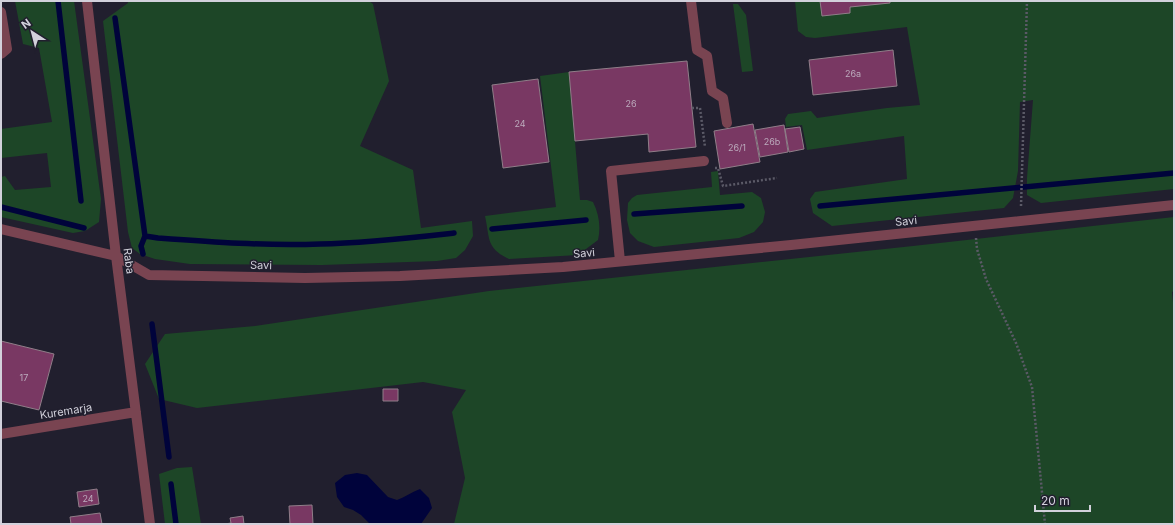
<svg xmlns="http://www.w3.org/2000/svg" width="1175" height="525" font-family="Inter,sans-serif">
<style>
.green{fill:#1d4627}
.water{fill:#00033b}
.lines{fill:none;stroke-linecap:round;stroke-linejoin:round}
.stream{stroke:#00033b;stroke-width:5.5}
.building{fill:#793863;stroke:#907e89}
.path{stroke:#5b5a67;stroke-width:2.5;stroke-dasharray:2 2;stroke-linecap:butt}
.minor{stroke:#794451;stroke-width:10}
.labels{text-anchor:middle;dominant-baseline:central;stroke-width:3;stroke-linejoin:round;paint-order:stroke}
.number-label{font-size:9px;fill:#bcabbd}
.street-label{font-size:11px;fill:#d2d1db;stroke:#211f2e}
</style>
<rect width="100%" height="100%" fill="#211f2e"/>
<path class="green" d="M15 1H74L101 199 99 222 85 231 73 233 1 217V177L5 176 15 190 51 187 47 153 1 158V129L52 122 39 48 23 44Z
M128 1H369L373 4 389 81 360 146 413 170 421 228 472 221 473 236 465 250 456 258 437 261 322 265 190 264 155 259 140 254 132 248 128 232 103 21 128 3Z
M795 1H1174V189L1041 203 1027 195V178L1033 100 1020 102 1018 171 1013 198 1004 208 832 226 813 213 810 199 815 192 907 179 904 136 807 150 802 125 786 127 785 119 788 114 811 111 817 118 887 108 920 105 907 27 815 38 806 37 798 31Z
M733 4H738L746 15 753 71 742 72Z
M569 72 580 200H587L593 202C599 214 601 227 598 240L578 255 509 259C486 248 490 239 485 216L556 207 540 76Z
M718 171 720 195 752 192 761 198 765 212 763 222 754 232 739 238 654 247 638 241 630 233 627 220 628 203 632 198 637 195 712 187 711 172Z
M1174 217V291L1172 292 1174 312V524H454L465 478 452 412 466 390 423 382 197 408 159 399 145 364 165 334 255 326 489 291 913 246Z
M192 467 201 524H165L159 474 177 468Z"/>
<path class="water" d="M357 473 367 475 388 497 397 500C405 497 412 492 420 489L429 498 432 508 421 524H370L361 515 353 510 344 507 337 497 335 483 345 475Z"/>
<g class="lines">
<path class="stream" d="M58 1 81 201
M115 18 145 236 141 246 143 254
M820 206 1174 173
M1 207 84 228
M634 214 742 206
M492 229 586 220
M145 236 158 238C212 242 266 246 320 244 365 243 409 238 454 233
M152 324 169 457
M171 484 176 524"/>
</g>
<path class="building" d="M820 1H890V3L850 7V13L822 16Z
M893 50 897 86 813 95 809 60Z
M687 61 696 147 649 152 648 134 575 141 569 72Z
M538 79 549 162 503 168 492 85Z
M753 124 760 162 720 169 714 131Z
M784 125 788 152 760 157 755 130Z
M800 127 804 149 789 152 785 129Z
M1 341 54 354 39 410 1 401Z
M383 389H398V401H383Z
M97 489 99 504 79 507 77 492Z
M312 505 313 524H290L289 506Z
M100 513 102 524H71L70 517Z
M243 516 244 524H225L231 523 230 518Z"/>
<g class="lines">
<path class="path" d="M692 108H700L705 147
M715 168H718L723 186 777 178
M1021 206 1027 1
M976 238 977 249 986 279 1016 343 1032 387 1045 524"/>
<path class="minor" d="M87 1 116 256 150 524
M691 1 697 50 707 56 712 91 723 98 727 123
M1 12 7 49 1 54
M1 229 116 256 149 275 305 278 400 276 563 267 791 245 1174 205
M620 261 611 171 704 161
M1 434 136 412"/>
</g>
<g class="labels">
<g class="number-label">
<text x="853" y="73">26a</text>
<text x="631" y="103">26</text>
<text x="520" y="123">24</text>
<text x="772" y="141">26b</text>
<text x="737" y="147">26/1</text>
<text x="24" y="377">17</text>
<text x="88" y="498">24</text>
</g>
<g class="street-label">
<text transform="translate(906 221) rotate(-6)">Savi</text>
<text transform="translate(584 253) rotate(-5)">Savi</text>
<text transform="translate(129 261) rotate(83)">Raba</text>
<text transform="translate(261 265) rotate(1)">Savi</text>
<text transform="translate(66 411) rotate(-9)">Kuremarja</text>
</g>
</g>
<rect width="1175" height="525" fill="none" stroke="#d2d1db" stroke-width="4"/>
<g transform="translate(32 32) rotate(324)" stroke="#211f2e" stroke-width="3" paint-order="stroke">
<path d="M0-3L7 15L0 10L-7 15Z" fill="#d2d1db"/>
<text y="-6" font-size="11" font-weight="bold" text-anchor="middle" fill="#d2d1db">N</text>
</g>
<path d="M1035 505v6h55v-6" fill="none" stroke="#d2d1db" stroke-width="2"/>
<text x="1041" y="505" font-size="12" fill="#d2d1db" stroke="#211f2e" stroke-width="3" paint-order="stroke">20 m</text>
</svg>
